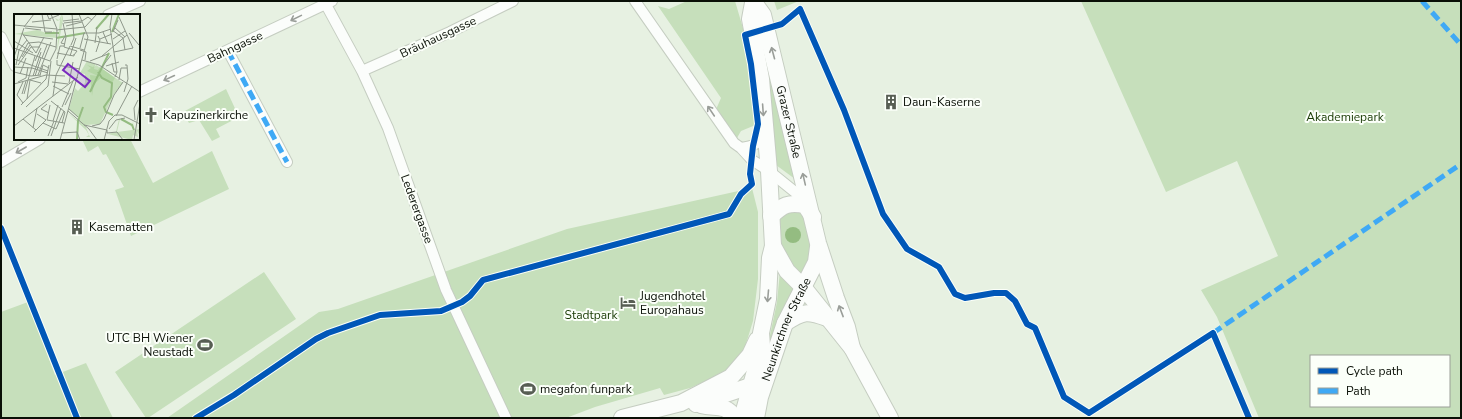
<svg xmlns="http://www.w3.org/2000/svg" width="1462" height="419" font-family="'Nunito Sans',sans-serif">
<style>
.green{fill:#c6dfbb;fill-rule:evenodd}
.water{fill:#94bc81}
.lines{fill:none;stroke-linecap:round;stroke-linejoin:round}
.street-casing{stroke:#c5cdc1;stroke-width:12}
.primary-casing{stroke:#c5cdc1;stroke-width:18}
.street{stroke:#fbfdfb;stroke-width:10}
.primary{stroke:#fbfdfb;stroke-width:16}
.quiet{stroke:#3fa9f5;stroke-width:5;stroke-dasharray:10 5;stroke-linecap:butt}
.cycleway-casing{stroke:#fbfff9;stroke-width:8}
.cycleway{stroke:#0057b8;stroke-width:6}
.oneway{stroke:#9a9e99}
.labels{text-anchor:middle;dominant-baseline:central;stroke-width:4;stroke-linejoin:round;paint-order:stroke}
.street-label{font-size:12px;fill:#090f06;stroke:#fbfff9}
.poi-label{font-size:12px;fill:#090f06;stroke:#fbfff9;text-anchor:start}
.park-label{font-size:12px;fill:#193b04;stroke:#fbfff9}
.inset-river{fill:none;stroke:#94bc81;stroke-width:2}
.inset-road{fill:none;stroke:#8e978a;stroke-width:1}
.view{fill:#7b2cbf;fill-opacity:0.15;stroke:#7b2cbf;stroke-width:2}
.inset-edge{fill:none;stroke:#090f06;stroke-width:2}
</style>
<rect width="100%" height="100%" fill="#e7f1e2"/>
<path class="green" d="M687 1H735L745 35 751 64 758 124 741 131 734 143 714 114 721 98 658 6 669 9Z
M774 1H799L777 10Z
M1081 1H1461V418H1259L1217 317 1201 290 1278 256 1237 161 1166 192ZM1311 356H1449V406H1311Z
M762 35 795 179 776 165Z
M226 89 239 117 216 129 220 137 212 141 199 120 189 123 183 112Z
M82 139H130L153 183 212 151 229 189 131 236 115 190 124 187 106 154 103 155 98 146 88 152Z
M752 188 758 212V279L753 321 745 347 728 371 690 388 664 395 660 388 595 407 566 418H167L319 312 338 309 567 229Z
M805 205 818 243 804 288 773 246 782 206Z
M780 271 796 288 763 369 777 302Z
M264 272 296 319 148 418H146L115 372Z
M28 302 55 375 86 363 113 418H1V312Z"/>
<path class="water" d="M785 235a8 8 0 1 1 16 0a8 8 0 1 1-16 0Z"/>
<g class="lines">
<defs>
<path id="street" d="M324 1 362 71 388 128 446 290 506 418
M635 1 734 143 741 148 752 160 769 171 795 192 805 205
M108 15 140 1
M1 37 15 66
M228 51 287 162
M362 71 450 32 513 1
M139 92 332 1
M741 148C755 146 758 144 765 132
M1 162 40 139"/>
<g id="primary">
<path id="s1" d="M753 1 763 15 818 243 836 298 847 327 852 348"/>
<path d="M771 216C783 205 788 202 805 205L813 217"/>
<path d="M773 246 787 271 804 288 852 348 890 418"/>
<path d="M785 323C804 311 807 311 827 318"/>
<path d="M696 404 750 386 757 383"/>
<path d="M701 405C716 409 725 403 735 418"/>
<path d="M622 418 681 403 731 377 750 355 757 340"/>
<path d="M742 418 762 346 761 333 768 299 770 258 773 246 769 171 761 79 750 19 753 3"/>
<path id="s2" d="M756 418 760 397 785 323 816 262 818 247"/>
</g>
</defs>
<use href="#street" class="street-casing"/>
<use href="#primary" class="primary-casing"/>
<use href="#street" class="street"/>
<use href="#primary" class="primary"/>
<path class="quiet" d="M1422 1 1461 45
M228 51 287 162
M1213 333 1461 164"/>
<defs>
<path id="cycleway" d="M1 228 77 418
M196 418 234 395 316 339 328 333 380 315 441 311 462 302 470 296 483 280 729 214 741 194 752 184 750 174 753 146 758 124 751 64 745 35 782 24 800 9 844 110 883 214 907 249 939 267 955 294 965 298 994 293H1006L1015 301 1027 324 1035 328 1064 397 1089 413 1213 333 1249 418"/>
</defs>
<use href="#cycleway" class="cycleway-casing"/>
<use href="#cycleway" class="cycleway"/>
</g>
<defs><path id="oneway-shaft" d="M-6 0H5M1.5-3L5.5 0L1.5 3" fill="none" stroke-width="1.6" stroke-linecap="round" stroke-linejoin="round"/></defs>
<g class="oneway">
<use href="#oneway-shaft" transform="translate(296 18) rotate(154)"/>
<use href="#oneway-shaft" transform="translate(773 53) rotate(-105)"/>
<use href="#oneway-shaft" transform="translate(169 78) rotate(155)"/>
<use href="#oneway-shaft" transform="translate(763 110) rotate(86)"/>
<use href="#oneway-shaft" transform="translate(711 111) rotate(-124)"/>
<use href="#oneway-shaft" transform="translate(21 150) rotate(150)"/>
<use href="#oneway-shaft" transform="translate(804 179) rotate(-103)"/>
<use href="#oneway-shaft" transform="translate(768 296) rotate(95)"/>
<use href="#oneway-shaft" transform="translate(841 311) rotate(-111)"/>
</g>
<defs>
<symbol id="building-bare" viewBox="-9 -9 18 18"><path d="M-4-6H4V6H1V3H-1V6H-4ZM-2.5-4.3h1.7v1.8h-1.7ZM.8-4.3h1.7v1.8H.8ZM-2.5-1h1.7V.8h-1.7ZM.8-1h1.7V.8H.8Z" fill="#575e53" stroke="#fbfff9" stroke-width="2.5" paint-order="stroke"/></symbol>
<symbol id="church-bare" viewBox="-9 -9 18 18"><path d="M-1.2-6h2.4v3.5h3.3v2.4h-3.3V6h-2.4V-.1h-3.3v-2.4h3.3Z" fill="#575e53" stroke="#fbfff9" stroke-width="2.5" paint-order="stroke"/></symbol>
<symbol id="hotel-bare" viewBox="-9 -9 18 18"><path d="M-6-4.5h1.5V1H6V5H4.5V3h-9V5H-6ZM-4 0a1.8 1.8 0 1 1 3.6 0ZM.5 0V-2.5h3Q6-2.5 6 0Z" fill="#575e53" stroke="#fbfff9" stroke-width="2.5" paint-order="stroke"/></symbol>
<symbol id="stadium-bare" viewBox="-9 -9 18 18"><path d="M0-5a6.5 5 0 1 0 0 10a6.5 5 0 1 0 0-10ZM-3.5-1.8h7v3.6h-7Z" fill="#575e53" stroke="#fbfff9" stroke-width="2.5" paint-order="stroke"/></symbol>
</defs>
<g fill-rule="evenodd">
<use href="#building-bare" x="880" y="91" width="22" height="22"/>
<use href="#church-bare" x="140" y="104" width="22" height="22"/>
<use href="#building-bare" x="66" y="216" width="22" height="22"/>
<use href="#hotel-bare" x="617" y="292" width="22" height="22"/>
<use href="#stadium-bare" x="194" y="334" width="22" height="22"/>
<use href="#stadium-bare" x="517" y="378" width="22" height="22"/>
</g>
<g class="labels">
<g class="street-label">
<text transform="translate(438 37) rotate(-25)">Bräuhausgasse</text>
<text transform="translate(235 47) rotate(-25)">Bahngasse</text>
<text stroke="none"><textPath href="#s1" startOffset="127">Grazer Straße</textPath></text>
<text transform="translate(417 209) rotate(70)">Lederergasse</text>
<text stroke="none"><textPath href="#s2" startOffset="94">Neunkirchner Straße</textPath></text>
</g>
<g class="poi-label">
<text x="903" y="102">Daun-Kaserne</text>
<text x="163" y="115">Kapuzinerkirche</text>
<text x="89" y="227">Kasematten</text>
<text x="640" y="296">Jugendhotel<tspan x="640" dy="14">Europahaus</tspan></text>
<text x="193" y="338" text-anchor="end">UTC BH Wiener<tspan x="193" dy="14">Neustadt</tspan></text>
<text x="540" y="389">megafon funpark</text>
</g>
<g class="park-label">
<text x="1345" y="117">Akademiepark</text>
<text x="591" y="315">Stadtpark</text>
</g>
</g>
<g transform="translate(14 14)">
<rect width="126" height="126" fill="#e7f1e2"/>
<path d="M48 0 47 8 49 0V6L43 38 44 24 0 20 23 16 36 20 40 17 44 24 46 6 43 7 41 4 45 6ZM73 47 81 50 79 54 82 51 109 69 100 80 86 110 71 111 76 123H72L75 121 72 116 54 99 64 107 65 104 55 95 61 74 64 77 71 69V60L66 59ZM105 105H106L118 111 119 108 120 115 118 111 106 105 103 118 126 115V122L123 117 124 123 119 121 118 126 94 120 102 118Z" fill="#c6dfbb"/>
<path d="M81 50 80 55 84 56 86 53 101 64 98 69 87 64 80 70 78 82 76 61 84 62 73 57 77 54 73 51 79 53Z" fill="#b4d6a5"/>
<path class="inset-river" d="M82 15 95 0M98 18 105 0M31 19H45M42 24 71 19M84 58 88 64 98 69 97 83 90 93 92 98 99 101M76 78 95 39M107 105 118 111 120 116M63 126 64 107 69 93"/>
<path class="inset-road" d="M28 0 31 18H38M33 0 35 5 45 1M37 0 43 15M49 7 65 5M68 7 74 3 78 6M18 8 37 6M49 9 52 23 50 33 63 37 60 41M50 9 67 7M0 11 43 15M52 12 68 8M10 13 20 0M71 13 83 0M96 13 103 58 101 63M96 13 98 0M100 13 111 23M11 14 27 16M42 16 71 13M98 16 109 24M89 18 94 30M99 18 104 6M8 19 22 39 30 23M70 19H85L97 15M115 19 125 31M9 21 39 25M109 24 111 36M70 25 97 30M86 25 98 20M99 25 111 17M0 27 19 39M14 29 25 28 42 33M81 29 83 13M51 30 47 29 51 22M57 31 60 24 58 0M0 34 36 47M66 34 70 19M66 36 72 38 71 46M82 38 86 26 84 22M100 38 119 34 105 3M43 39 60 42V40M56 42 62 24M88 42 113 21M0 43 10 14M8 43 16 31M28 44 33 31M0 45 34 57M43 45 46 32H50M5 46 14 29M43 46V51L66 55M68 46 85 51 126 78M21 47 27 34M36 47 42 35 43 16M76 47 94 40M98 49 100 58H103M2 51 5 36 13 26M4 51 17 33H26M92 52 105 48M0 53 18 54 34 59M88 53 97 41M0 58 17 62 27 61M6 60 12 44M24 61 37 28M26 61 29 51 35 54M19 62 27 38M21 62 27 44M105 66 107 54H113M4 68 12 64 14 53M9 68 3 81 9 89M38 68 54 70M55 69 59 48M0 70 32 61 51 62M39 72 55 80M110 78 114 65 113 51H111M8 80 12 67M10 80 21 42M39 82 42 61 56 32 70 36M13 85 16 66 27 69M37 87 51 98 48 109M33 90 27 95 35 99M7 91 32 65 35 51M36 91 33 106 50 109M51 91 57 79M12 93 34 72 37 47M48 93 59 67M55 95 64 103M54 97 75 115 83 126M102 102 118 72M9 105 22 116M121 106 120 94 124 86M39 107 44 91M29 109 42 115 50 97M70 111 93 116V119L103 118 109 126M0 112 64 63M78 112 86 110 90 105 100 81 109 68M19 114 23 94M95 115 102 106 111 104M20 118 32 106 23 100M48 119 63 118 66 126M34 122 40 107M37 122 47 94M46 126 74 23 65 0M90 126 95 107 101 101H108L126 110M120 126 126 89"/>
<path class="view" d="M54 50 76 67 71 73 49 56Z"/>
<rect width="126" height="126" class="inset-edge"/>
</g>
<rect width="1462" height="419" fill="none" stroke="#090f06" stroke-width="4"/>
<rect x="1310" y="355" width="140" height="52" fill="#fbfff9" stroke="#9a9f98"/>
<rect x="1318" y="368" width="20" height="6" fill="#0057b8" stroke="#9a9f98"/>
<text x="1346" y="375" font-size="12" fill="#090f06">Cycle path</text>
<rect x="1318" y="388" width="20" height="6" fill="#3fa9f5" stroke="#9a9f98"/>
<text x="1346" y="395" font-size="12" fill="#090f06">Path</text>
</svg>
